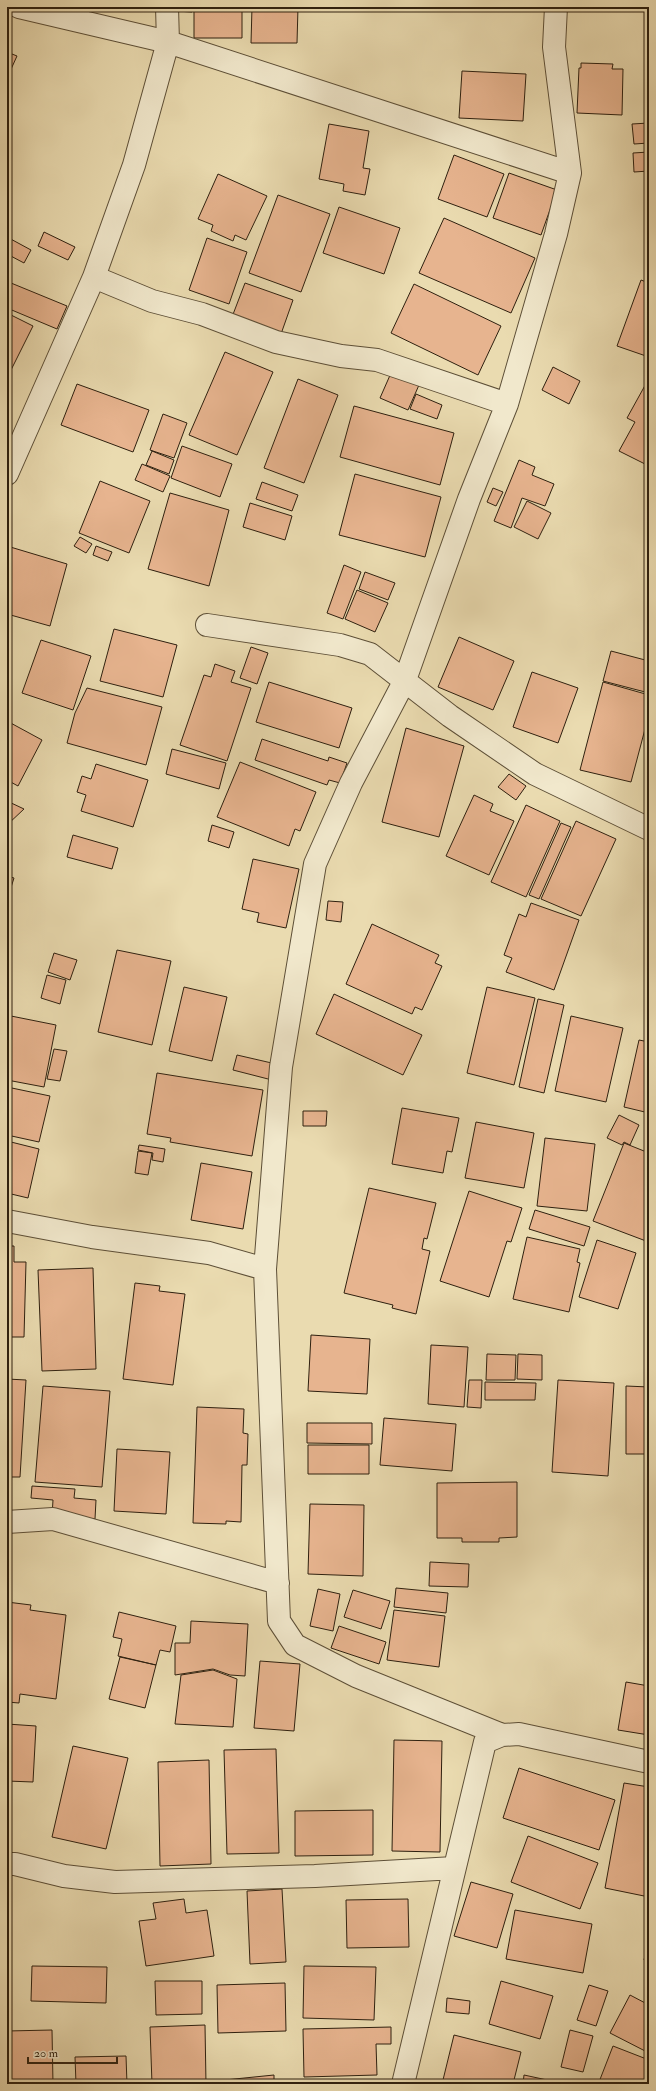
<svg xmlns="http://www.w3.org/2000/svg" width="656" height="2091" font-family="'IM FELL Double Pica',serif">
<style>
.building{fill:#e7b48f;stroke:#2e200f}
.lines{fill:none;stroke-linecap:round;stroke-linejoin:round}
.minor-casing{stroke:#5d4f37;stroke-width:24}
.minor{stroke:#f1e8cc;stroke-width:22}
</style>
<rect width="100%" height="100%" fill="#eadbb0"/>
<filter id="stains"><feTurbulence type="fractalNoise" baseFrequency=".005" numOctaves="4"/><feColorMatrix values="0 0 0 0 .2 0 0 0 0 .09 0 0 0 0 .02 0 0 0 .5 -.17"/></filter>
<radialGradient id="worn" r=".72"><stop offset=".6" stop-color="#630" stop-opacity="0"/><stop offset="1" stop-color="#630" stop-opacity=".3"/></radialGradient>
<path class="building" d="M176 7H192V12L176 11Z
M194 7H242V38H194Z
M252 7H298L297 43H251Z
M7 52 17 56 7 78Z
M581 63 613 64 612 69H623L622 115 577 113 579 68H581Z
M462 71 526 74 523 121 459 118Z
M649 123V143L634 144 632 124Z
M329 124 369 131 363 168 370 169 365 195 343 191 344 184 319 179Z
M649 152V171L634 172 633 153Z
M454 155 504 174 487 217 438 199Z
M509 173 557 190 541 235 493 218Z
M218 174 267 196 246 240 235 235 233 241 211 231 213 225 198 219Z
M278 195 330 214 301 292 249 273Z
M339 207 400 228 384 274 323 253Z
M444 218 535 258 511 313 419 273Z
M44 232 75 247 68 260 38 246Z
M7 237 31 250 24 263 7 254Z
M207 238 247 252 229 304 189 290Z
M641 280 649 283V349L646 356 617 346Z
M11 283 67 306 57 329 7 308V292Z
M245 283 293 300 281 334 232 317Z
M414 284 501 326 478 375 391 333Z
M7 313 33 326 11 370 7 368Z
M225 352 273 372 237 455 189 435Z
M553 367 580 381 569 404 542 390Z
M391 373 419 385 408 410 380 398Z
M298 379 338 395 304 483 264 468Z
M648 380 649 381V466L619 451 635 422 627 418Z
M77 384 149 410 133 452 61 425Z
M416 394 442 405 437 419 410 409Z
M354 406 454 433 440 485 340 457Z
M163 414 187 423 174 458 150 450Z
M182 446 232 464 220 497 171 478Z
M152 451 174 460 169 474 146 465Z
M519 460 535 467 532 475 554 484 545 506 522 498 511 528 494 521Z
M142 464 170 476 163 492 135 480Z
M355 474 441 497 425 557 339 535Z
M100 481 150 501 129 553 79 533Z
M262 482 298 495 292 511 256 499Z
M493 488 503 492 496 506 487 502Z
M170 493 229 510 209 586 148 569Z
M527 501 551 513 538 539 514 527Z
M250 503 292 516 285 540 243 527Z
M80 537 92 544 86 553 74 546Z
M7 546 67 564 50 626 7 614Z
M96 546 112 552 108 561 93 555Z
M344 565 361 572 343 619 327 613Z
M365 572 395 583 388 600 359 589Z
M357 590 388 603 375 632 345 619Z
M114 629 177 645 163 697 100 681Z
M459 637 514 661 493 710 438 687Z
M41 640 91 656 73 710 22 693Z
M251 647 268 653 257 684 240 678Z
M611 651 649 661V693L603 681Z
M215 664 235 671 231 682 251 688 227 761 180 745 204 675 211 677Z
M532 672 578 688 558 743 513 727Z
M269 682 352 708 339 748 256 722Z
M603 682 649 695V714L631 782 580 770Z
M87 688 162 707 146 765 67 743 75 713Z
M7 721 42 740 18 786 7 780Z
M406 728 464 746 439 837 382 822Z
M262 739 328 761 329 757 347 763 340 783 329 780 327 785 255 760Z
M172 749 226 763 219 789 166 774Z
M240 762 316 792 300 831 295 829 289 846 217 817Z
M96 764 148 780 133 827 81 811 86 795 77 792 82 776 91 779Z
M509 774 526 786 516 800 498 787Z
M474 795 493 804 490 811 514 821 489 875 446 856Z
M7 801 24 809 7 825Z
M526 805 560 821 526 897 491 882Z
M576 821 616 839 581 916 541 899Z
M561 823 571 827 539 899 529 895Z
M212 825 234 832 229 848 208 841Z
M73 835 118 848 112 869 67 857Z
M253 859 299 869 286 928 257 922 259 913 242 909Z
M7 876 14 878 7 900Z
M328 901 343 902 341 922 326 920Z
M531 903 579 920 554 990 506 972 512 958 504 955 519 914 526 917Z
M372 924 439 955 435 963 442 966 422 1010 415 1007 412 1014 346 984Z
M117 950 171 961 152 1045 98 1032Z
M54 953 77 960 70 980 48 972Z
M47 975 66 980 60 1004 41 998Z
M184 987 227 997 212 1061 169 1051Z
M487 987 535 998 514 1085 467 1073Z
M334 994 422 1035 403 1075 316 1034Z
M538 999 564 1005 544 1093 519 1087Z
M11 1016 56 1025 44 1087 7 1080V1037Z
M571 1016 623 1028 606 1102 555 1091Z
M639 1040 649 1042V1113L624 1107Z
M54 1049 67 1051 60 1081 47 1079Z
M237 1055 276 1064 272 1080 233 1070Z
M157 1073 263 1090 252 1156 170 1142 171 1138 147 1134Z
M7 1087 50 1096 39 1142 7 1135Z
M402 1108 459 1118 452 1152 447 1151 443 1173 392 1164Z
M303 1111H327L326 1126H303Z
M619 1115 639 1125 630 1145 624 1142 622 1145 607 1138Z
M476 1122 534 1133 524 1188 465 1178Z
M545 1138 595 1144 587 1211 537 1206Z
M7 1141 39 1149 28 1198 7 1193Z
M624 1143 649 1153V1233L646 1241 593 1221Z
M139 1145 165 1149 163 1162 152 1160 153 1153 138 1150Z
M138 1151 152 1153 148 1175 135 1173Z
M201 1163 252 1172 243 1229 191 1220Z
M369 1188 436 1203 427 1239 424 1238 422 1249 430 1251 416 1314 392 1308 393 1305 344 1293Z
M469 1191 522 1208 511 1242 507 1241 489 1297 440 1281Z
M535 1210 590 1227 584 1246 529 1229Z
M527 1237 580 1249 577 1262 580 1263 569 1312 513 1299Z
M597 1240 636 1253 618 1309 579 1297Z
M7 1246H14V1262H26L24 1337H11L10 1347H7Z
M93 1268 96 1369 42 1371 38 1270Z
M135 1283 160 1286 159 1291 185 1294 173 1385 123 1379Z
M311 1335 370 1339 367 1394 308 1391Z
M431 1345 468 1347 464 1407 428 1404Z
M487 1354 516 1355 515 1380H486Z
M518 1354 542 1355V1380L517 1379Z
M7 1379 26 1380 20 1477H7Z
M469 1380H482L481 1408 467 1407Z
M558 1380 614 1383 608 1476 552 1472Z
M485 1382 536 1383 535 1400H485Z
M43 1386 110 1391 102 1487 35 1482Z
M626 1386 649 1387V1454H626Z
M197 1407 244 1409 243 1433 248 1434 247 1465H242L241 1522 226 1521V1524L193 1523Z
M384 1418 456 1424 452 1471 380 1465Z
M307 1423H372V1444L307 1443Z
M308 1445H369V1474H308Z
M117 1449 170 1452 166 1514 114 1511Z
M517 1482V1537L499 1538V1542H462V1538H437V1483Z
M32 1486 75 1489 74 1498 96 1500 95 1519 52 1516 53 1500 31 1498Z
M310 1504 364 1505 363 1576 308 1574Z
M430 1562 469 1564 468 1587 429 1586Z
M396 1588 448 1593 446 1613 394 1607Z
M318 1589 340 1594 333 1631 310 1626Z
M353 1590 390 1601 381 1629 344 1617Z
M7 1602 31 1605 30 1610 66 1615 56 1699 20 1694 19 1703 7 1702Z
M394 1610 445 1616 439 1667 387 1660Z
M119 1612 176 1626 170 1652 160 1650 156 1665 118 1656 122 1639 113 1637Z
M191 1621 248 1624 245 1676 230 1675 213 1669 175 1675V1643H190Z
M339 1626 386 1642 379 1664 331 1648Z
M120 1657 156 1665 145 1708 109 1699Z
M260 1661 300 1664 294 1731 254 1728Z
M213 1670 237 1679 233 1727 175 1724 181 1675Z
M626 1682 649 1686V1735L618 1730Z
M7 1724 36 1726 33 1782 7 1781Z
M394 1740 442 1741 440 1852 392 1851Z
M73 1746 128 1758 106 1849 52 1837Z
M276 1749 279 1853 227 1854 224 1750Z
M209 1760 211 1864 160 1866 158 1762Z
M519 1768 615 1800 599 1850 503 1818Z
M624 1783 649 1787V1897L605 1888Z
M373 1810V1855L295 1856V1811Z
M528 1836 598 1863 580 1909 511 1882Z
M471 1882 513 1894 497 1948 454 1936Z
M282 1889 286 1962 250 1964 247 1891Z
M184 1899 186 1913 207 1910 214 1956 146 1966 139 1921 156 1919 153 1903Z
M408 1899 409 1947 347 1948 346 1900Z
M515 1910 592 1924 583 1973 506 1959Z
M649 1936V1961L644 1960Z
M32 1966 107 1967 106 2003 31 2001Z
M304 1966 376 1967 374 2020 303 2018Z
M155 1981H202V2014L156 2015Z
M501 1981 553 1996 540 2039 489 2024Z
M285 1983 286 2031 218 2033 217 1985Z
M589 1985 608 1991 596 2026 577 2020Z
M630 1995 649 2005V2053L610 2033Z
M447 1998 470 2001 469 2014 446 2012Z
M205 2025 206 2084H152L150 2027Z
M391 2027V2044H376L377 2075 304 2077 303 2029Z
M52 2030 53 2084H7V2031Z
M570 2030 593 2036 583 2072 561 2067Z
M454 2035 521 2052 513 2084H442Z
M613 2046 649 2060V2084H605L599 2082Z
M126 2056 127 2084H76L75 2057Z
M274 2075V2084H216L215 2081Z
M524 2075 561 2083V2084H523Z"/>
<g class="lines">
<defs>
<path id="minor" d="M19 7 168 42 570 173
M94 277 152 301 202 314 276 342 341 356 377 360 507 404
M7 474 94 277 134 165 168 42 167 7
M207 625 340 645 370 654 450 716 535 774 649 829
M7 1221 92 1237 209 1253 265 1269
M7 1522 53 1519 278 1583
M502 1735 356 1676 295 1645 279 1621 265 1269 281 1067 315 864 351 783 405 680 469 499 507 404 556 234 570 173 554 47 556 7
M7 1864H15L64 1876 115 1882 315 1876 454 1868
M403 2084 485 1742 502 1735 519 1734 649 1762"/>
</defs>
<use href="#minor" class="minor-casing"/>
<use href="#minor" class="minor"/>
</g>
<rect width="656" height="2091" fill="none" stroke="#eadbb0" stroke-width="24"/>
<rect x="8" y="8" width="640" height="2075" fill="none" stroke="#2e200f" stroke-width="2"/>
<rect x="12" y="12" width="632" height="2067" fill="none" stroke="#2e200f"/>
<path d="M28 2057v6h89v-6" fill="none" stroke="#2e200f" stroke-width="2"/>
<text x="34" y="2057" font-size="12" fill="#2e200f" stroke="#f1e8cc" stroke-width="3" paint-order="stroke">20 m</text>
<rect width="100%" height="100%" filter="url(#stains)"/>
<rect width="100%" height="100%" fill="url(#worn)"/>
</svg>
